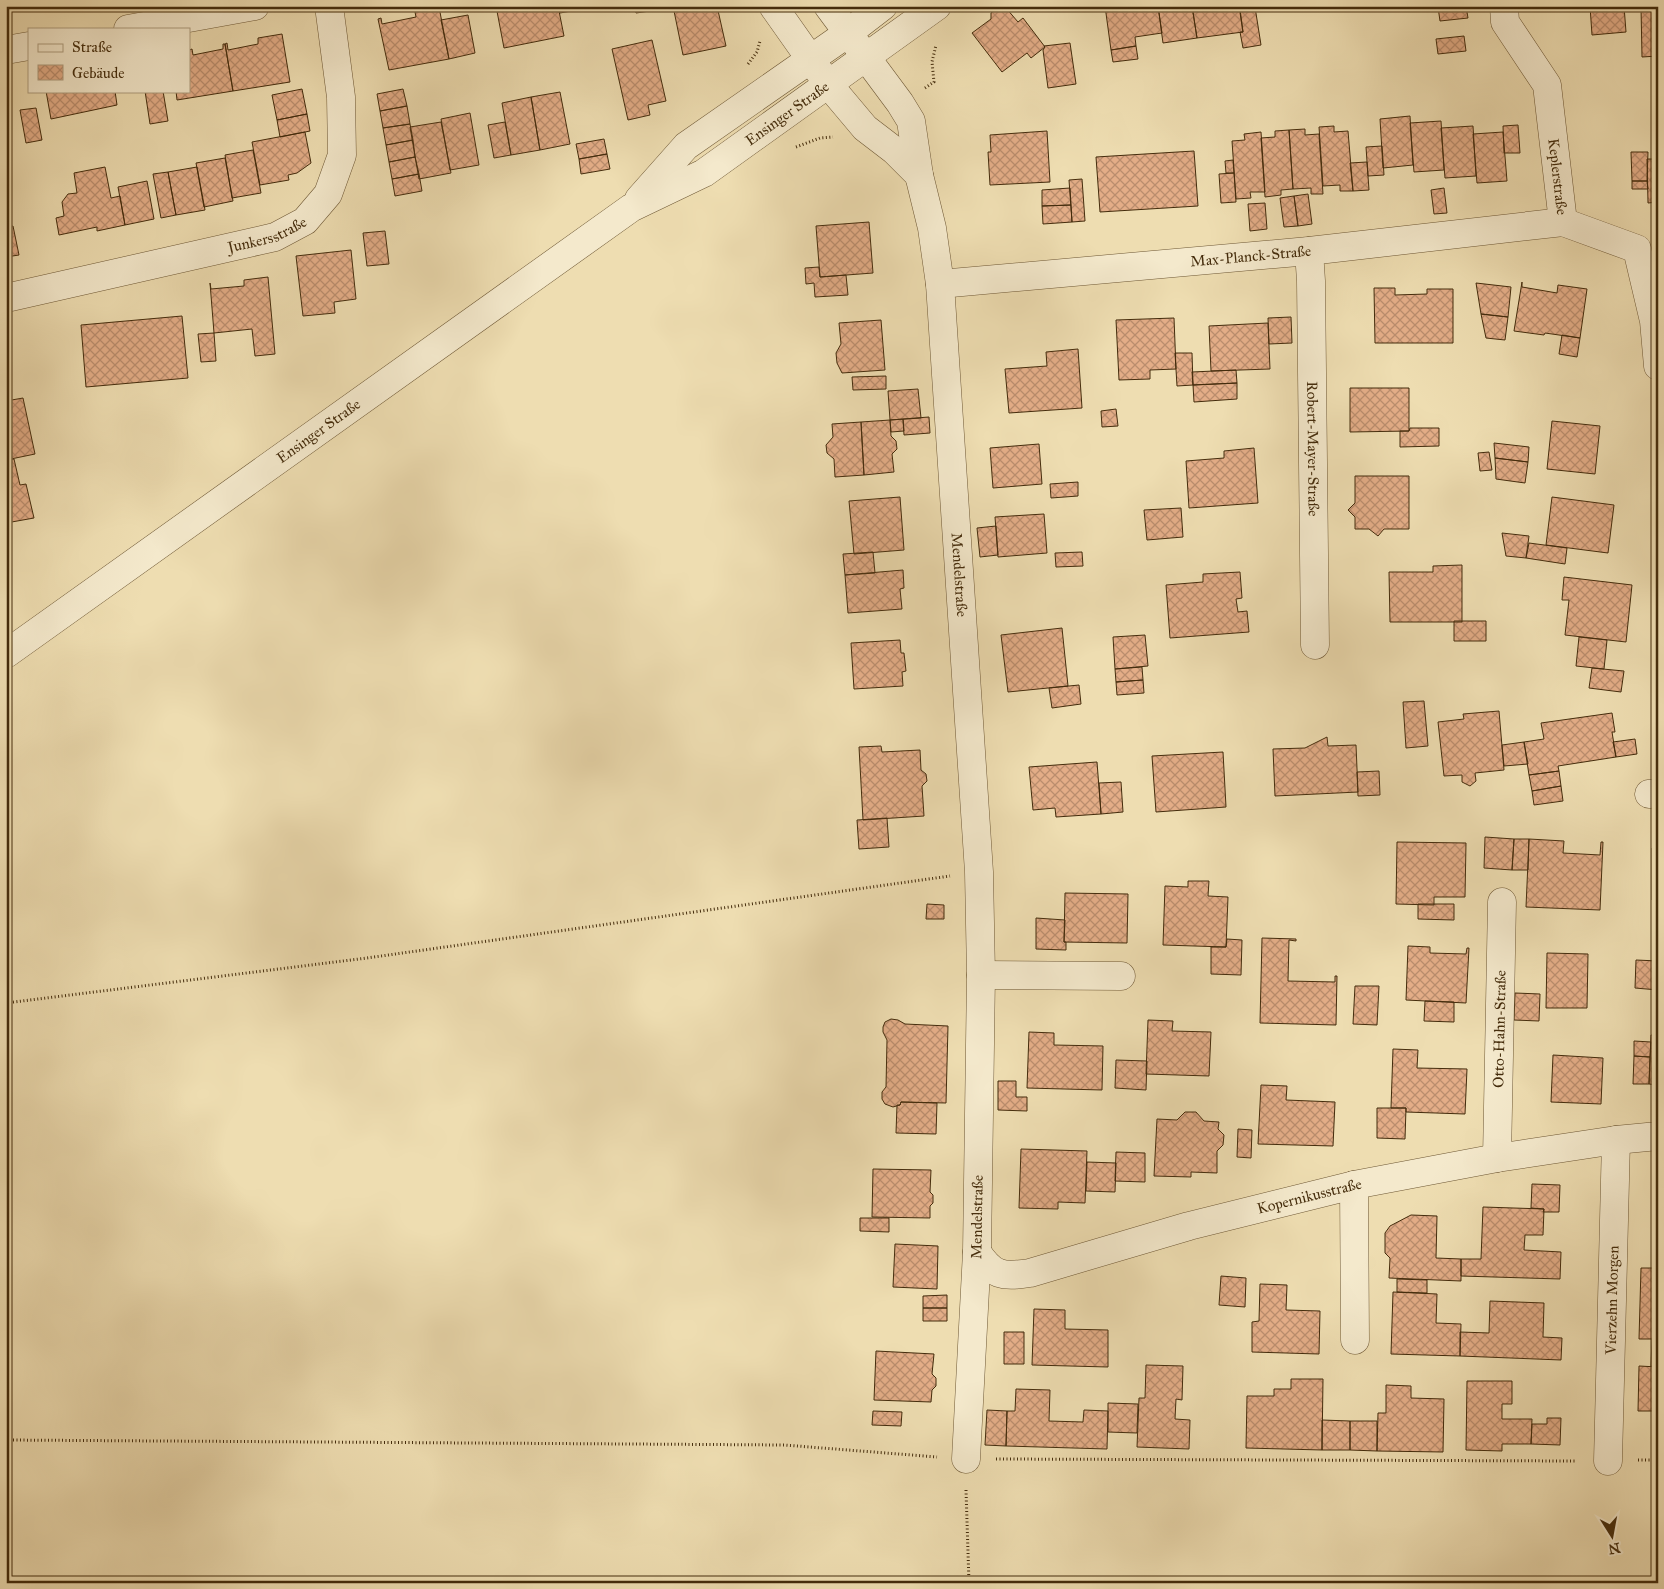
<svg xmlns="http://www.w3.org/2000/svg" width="1664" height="1589" font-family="'IM FELL Great Primer',serif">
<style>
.building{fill:url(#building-cross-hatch);stroke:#442c0c}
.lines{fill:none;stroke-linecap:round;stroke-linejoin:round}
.minor-casing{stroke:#6e5835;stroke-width:29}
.path{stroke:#442c0c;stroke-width:3;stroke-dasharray:1 2.5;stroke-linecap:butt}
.minor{stroke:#f4e9cc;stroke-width:28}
.labels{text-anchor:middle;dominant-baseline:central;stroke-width:4;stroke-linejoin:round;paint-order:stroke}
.street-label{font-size:15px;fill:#442c0c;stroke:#f4e9cc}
</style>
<defs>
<pattern id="building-cross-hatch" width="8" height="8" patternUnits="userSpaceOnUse" patternTransform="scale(1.25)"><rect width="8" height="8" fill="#e3ad87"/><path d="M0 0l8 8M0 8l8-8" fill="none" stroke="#ba8d6d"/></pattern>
</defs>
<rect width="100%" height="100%" fill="#eeddb1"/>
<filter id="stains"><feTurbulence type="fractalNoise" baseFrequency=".004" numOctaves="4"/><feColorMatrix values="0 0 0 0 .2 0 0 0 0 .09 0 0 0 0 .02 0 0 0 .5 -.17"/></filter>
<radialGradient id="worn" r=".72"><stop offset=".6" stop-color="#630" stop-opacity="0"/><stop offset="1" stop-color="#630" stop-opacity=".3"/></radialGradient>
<path class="building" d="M496 6H558L564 36 504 48Z
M558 6H588V8L560 13Z
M634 6H649L650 11 636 13Z
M649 6H664V8L650 11Z
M673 6H717L726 46 683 55Z
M1105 6H1158L1162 33 1135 37 1136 46 1111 50Z
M1158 6H1192L1197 38 1163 43Z
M1192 6H1239L1243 32 1197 38Z
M1466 6 1468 18 1440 21 1438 7Z
M1565 6H1583V8L1565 9Z
M1590 6H1624L1626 32 1592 35Z
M439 7 449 59 389 70 378 19 381 18 382 24 416 17 415 12Z
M1255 7 1261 45 1243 48 1240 32H1243L1240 9Z
M1641 7H1658V56L1642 57Z
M997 8 1004 10 1006 8 1018 22 1023 18 1045 47 1031 58 1027 53 1002 72 972 33 991 19V13Z
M468 15 475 53 449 59 441 20Z
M282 34 290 82 233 91 225 44 227 43 228 50 258 44V38Z
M1464 36 1466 51 1438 54 1436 39Z
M652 40 666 101 648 105 650 115 628 120 612 49Z
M1070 43 1076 84 1048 88 1043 50 1045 47 1044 46Z
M223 44H225L233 91 177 100 176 91H189V50L192 49 193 55 223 49Z
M1136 46 1138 59 1113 62 1111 50Z
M302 89 307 114 277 120 272 95Z
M403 89 407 106 380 111 377 94Z
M46 91H115L117 105 51 119Z
M145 91H163L168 121 150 124Z
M560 92 570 144 540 150 531 97Z
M531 97 540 150 511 155 502 103Z
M407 106 410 124 383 128 380 111Z
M36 108 42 140 26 143 20 110Z
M470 113 479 165 450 170 441 119Z
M307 114 310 131 280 137 277 120Z
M1410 116 1413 165 1383 168 1380 119Z
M1441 121 1444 170 1414 172 1410 123Z
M441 122 451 173 419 179 410 127Z
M505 122 511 155 494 158 488 125Z
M410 124 413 140 386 145 383 128Z
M1518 125 1520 153H1504L1503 126Z
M1334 126V132L1348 131 1353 191H1340V185L1323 186 1319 127Z
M1473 126 1476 176 1445 178 1441 128Z
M1305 129V135L1319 134 1323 194H1311V188L1293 189 1289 130Z
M1289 130 1293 189 1281 190V195L1265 197 1261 138 1275 137V131Z
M1047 131 1050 182 990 185 988 152H991L990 135Z
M305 132 311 163 297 173 288 175 289 180 260 185 252 142Z
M1261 132 1265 192H1250L1251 198 1236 199 1232 141 1245 140 1244 134Z
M1503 132 1507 181 1477 183 1473 134Z
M604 139 607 154 579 159 576 144Z
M413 140 415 157 389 162 386 145Z
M1382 146 1384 175 1368 176 1366 147Z
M253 150 261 193 232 198 225 155Z
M1194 151 1198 206 1100 212 1096 157Z
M1631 152H1648L1647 181H1632Z
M607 154 610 169 581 174 579 159Z
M415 157 419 174 392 179 389 162Z
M225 158 233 201 204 207 196 163Z
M1647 159H1658V202L1648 203Z
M1233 160 1234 173H1226L1225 161Z
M1367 162 1369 190 1353 191 1350 163Z
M105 167 111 198 120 196 125 225 97 231V227L59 235 56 218 64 216 62 202 68 194 77 193 74 173Z
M197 167 205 210 176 215 168 172Z
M168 172 176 215 161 218 153 174Z
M1234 173 1236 202 1221 203 1219 174Z
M419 174 422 191 395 196 392 179Z
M1082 179 1085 221 1072 222 1069 180Z
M147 181 154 219 125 225 118 187Z
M1632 181H1647L1648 189H1632Z
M1070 188 1071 205 1042 206V190Z
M1444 188 1447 213 1434 214 1431 190Z
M1308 194 1312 224 1298 226 1294 196Z
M1294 196 1298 226 1284 227 1280 198Z
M1265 203 1267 229 1250 231 1248 204Z
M1071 205 1072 222 1043 224 1042 206Z
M869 222 873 273 820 277 816 226Z
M13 226 19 255 6 257V227Z
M385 231 389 264 367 266 363 233Z
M351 250 356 299 334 302 335 313 303 316 296 256Z
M819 267 820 277 846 275 848 295 815 297 814 283 806 284 805 268Z
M268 277 275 354 255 356 252 329 214 333 210 283 211 289 244 286V280Z
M1522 282V287L1557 293 1558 285 1587 289 1580 338 1545 333 1544 335 1514 331Z
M1476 283 1511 287 1508 317 1481 314Z
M1374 288H1395V295L1427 294V289H1453V343H1375Z
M1481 314 1508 317 1505 340 1486 338Z
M182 316 188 378 86 387 81 325Z
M1291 317 1292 343 1269 344 1268 318Z
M1174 318 1176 369 1150 370V379L1119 380 1116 320Z
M881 320 885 370 842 373 837 363 836 353 841 344 839 323Z
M1268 323 1270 369 1211 371 1209 326Z
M214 333 216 361 201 362 198 334Z
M1562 335 1580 338 1577 357 1559 354Z
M1078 349 1082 408 1009 413 1005 369 1047 366 1046 352Z
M1175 353H1192L1193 385 1177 386Z
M1236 370 1237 383 1193 385 1192 372Z
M886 376V389L853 390 852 377Z
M1237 383V399L1194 402 1193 385Z
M1350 388H1409V431L1350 432Z
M918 389 921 418 890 420 888 391Z
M23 398 35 454 6 460V401Z
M1116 409 1118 426 1102 427 1101 411Z
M929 417 930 433 904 435 903 419Z
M903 419 904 431 891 432 890 420Z
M890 420 891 436 896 441 897 449 892 454 894 472 864 475 861 422Z
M1552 421 1600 426 1595 474 1547 469Z
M861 422 864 475 835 477 834 459 827 453 826 445 833 437 832 424Z
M1410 428H1439V446L1400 447V431H1409Z
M1494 443 1529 447 1528 462 1495 458Z
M1039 444 1042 484 993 488 990 448Z
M1254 448 1258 503 1189 508 1186 461 1224 458V451Z
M1489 452 1492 470 1480 471 1478 453Z
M1495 458 1528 462 1525 483 1496 479Z
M14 459 20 485 26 484 34 518 6 523V460Z
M1355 476H1409V529H1384L1378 536 1369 529H1355V517L1348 510 1355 503Z
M1078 482V496L1051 498 1050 484Z
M900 497 904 550 854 554 849 501Z
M1552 497 1614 505 1608 553 1546 545Z
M1181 508 1183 537 1147 540 1144 510Z
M1044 514 1047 553 998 557 995 517Z
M996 526 998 555 980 557 977 528Z
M1502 533 1529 536 1526 558 1506 556Z
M1529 543 1567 548 1565 564 1526 558Z
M873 552 875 573 845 575 843 554Z
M1082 552 1083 566 1056 567 1055 553Z
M1462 565V622H1390L1389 572H1433V566Z
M903 570 904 588 900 589 902 609 848 613 845 575Z
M1240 572 1242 598 1236 599 1238 612 1247 611 1249 632 1170 638 1166 585 1203 582V574Z
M1564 577 1632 585 1626 642 1565 635 1569 600H1562Z
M1454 621H1486V641H1454Z
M1062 628 1068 686 1008 692 1001 635Z
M1145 635 1148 666 1115 669 1113 637Z
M1579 637 1607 640 1604 669 1576 666Z
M900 640 901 653H904L906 671 902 672 903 686 854 689 851 643Z
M1142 667 1143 680 1116 682 1115 669Z
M1592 668 1624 671 1621 692 1589 688Z
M1143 680 1144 693 1117 695 1116 682Z
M1079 685 1081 704 1052 708 1049 688Z
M1424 701 1428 746 1406 748 1403 702Z
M1499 711 1504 770 1475 773 1476 781 1470 786 1462 782V775L1444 776 1438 722 1464 719 1463 714Z
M1612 713 1615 732H1612L1616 757 1558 766 1559 771 1529 775 1524 742 1544 739 1541 723Z
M1327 737 1328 746 1356 745 1358 792 1275 796 1273 749 1305 748Z
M1635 739 1637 754 1616 757 1613 742Z
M1524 742 1528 764 1504 766 1502 745Z
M881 746 882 752 920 750 921 770 926 774 927 781 922 786 924 816 863 820 859 747Z
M1223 752 1226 807 1156 812 1152 756Z
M1097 762 1101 814 1056 817 1055 808 1033 810 1029 767Z
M1379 771 1380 795 1358 796 1357 772Z
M1559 771 1561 786 1532 791 1529 775Z
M1121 782 1123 812 1101 814 1099 783Z
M1561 786 1563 801 1534 805 1532 791Z
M887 818 889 847 859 849 857 820Z
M1485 837 1514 839 1512 870 1484 868Z
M1514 839H1529L1528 870H1512Z
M1529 839 1564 841 1563 853 1600 855 1601 842H1603L1600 910 1526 907Z
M1397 842 1466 843 1465 897H1434V905L1396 904Z
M1652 848H1658V866H1652Z
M1652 866H1658V900H1652Z
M1188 881H1209L1208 896 1228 897 1226 947 1163 945 1165 886 1188 887Z
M1065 893 1128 894 1127 943 1064 942Z
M927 904 944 905V919H926Z
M1418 904H1454V920L1418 919Z
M1036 918 1065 920 1064 942H1066V950L1036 949Z
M1262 938 1296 939V941L1289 940 1288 981 1335 982V976H1337L1336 1025 1260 1023Z
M1227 939 1242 940 1241 975 1211 974V947H1226Z
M1408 946 1430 947V953L1466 954 1467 948H1469L1466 1003 1406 1000Z
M1547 953 1588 954 1587 1008H1546Z
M1636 960 1658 961V990L1635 988Z
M1355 986H1379L1377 1025 1353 1024Z
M1515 993 1540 994 1539 1021 1514 1020Z
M1425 1001 1454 1002V1022L1424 1021Z
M891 1019 898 1020 905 1024 948 1026 946 1103 901 1102 900 1105 893 1107 885 1104 882 1099V1092L886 1087 887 1040 883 1032V1027L885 1022Z
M1148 1020 1173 1021 1172 1031 1211 1032 1209 1076 1146 1074Z
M1029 1032 1054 1033V1045L1103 1046 1102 1090 1027 1088Z
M1651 1035H1658V1085L1649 1084Z
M1634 1041 1651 1042 1650 1057 1634 1056Z
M1393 1049 1418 1050 1417 1068 1467 1069 1465 1114 1406 1112V1108H1391Z
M1553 1055 1603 1058 1601 1104 1551 1102Z
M1634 1056 1650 1057 1649 1084H1633Z
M1116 1060 1147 1061 1146 1090 1115 1088Z
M998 1081H1016V1097H1027V1111L998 1110Z
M1261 1085 1287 1086 1286 1100 1335 1102 1333 1146 1258 1144Z
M901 1102 937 1103 936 1134 896 1133 897 1105H900Z
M1377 1108H1406L1405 1139 1377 1138Z
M1185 1112H1196L1204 1121 1219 1122 1218 1129 1224 1135 1223 1145 1217 1151V1173L1191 1172V1177L1154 1176 1157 1119 1177 1120Z
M1238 1129 1252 1130 1251 1158 1237 1157Z
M1021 1149 1087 1151 1085 1203 1058 1202V1209L1019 1208Z
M1116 1152 1145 1153V1182L1115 1181Z
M1087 1162 1116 1163 1115 1192 1086 1191Z
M873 1169 931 1170 930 1192 933 1195V1203L930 1206V1218L872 1217Z
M1532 1184 1560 1185 1559 1212H1543L1544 1209 1531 1208Z
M1483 1207 1544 1209 1543 1235H1525L1524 1250 1561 1252 1560 1279 1461 1276V1259H1481Z
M1411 1215 1437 1216 1436 1258 1461 1259V1281L1389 1278 1390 1258 1385 1253V1233L1390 1226Z
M860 1218H889V1232L860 1231Z
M895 1244 938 1246 937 1289 893 1287Z
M1641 1268H1658V1339H1639Z
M1221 1276 1246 1278 1245 1307 1219 1305Z
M1397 1279 1427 1280V1293L1397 1292Z
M1260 1284 1287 1285 1286 1310 1320 1311 1319 1354 1252 1352V1322L1259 1321Z
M1393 1292 1437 1294 1436 1323 1461 1324 1460 1356 1391 1354Z
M947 1295V1308H923V1296Z
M1490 1301 1544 1303 1543 1337 1562 1338 1561 1360 1460 1356V1332L1489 1333Z
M923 1308H947V1321H923Z
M1034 1309 1065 1310V1329L1108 1330V1367L1032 1365Z
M1004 1332H1024V1364H1004Z
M1652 1339H1658V1367L1651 1366Z
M876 1351 934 1354 932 1374 936 1378V1386L932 1390 931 1402 874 1400Z
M1146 1365 1183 1366 1182 1400 1176 1399 1175 1419 1190 1420 1189 1449 1137 1447 1139 1398H1145Z
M1639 1366 1658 1367V1411H1638Z
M1291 1379H1323L1322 1450 1246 1448 1247 1396H1274V1389H1291Z
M1467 1381H1512V1404H1502V1419H1532L1531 1444H1502V1451L1466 1450Z
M1386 1385 1411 1386V1398L1444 1399 1443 1452 1377 1451 1378 1413H1386Z
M1016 1389 1050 1390 1049 1421 1083 1422 1084 1410 1108 1411 1107 1449 1006 1446 1007 1411H1015Z
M1108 1403 1138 1404 1137 1433 1108 1432Z
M987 1410 1007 1411 1006 1446 985 1445Z
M873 1411 902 1412 901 1426 872 1425Z
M1547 1418H1561L1560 1445 1531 1444 1532 1424H1547Z
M1322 1420 1350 1421V1450H1322Z
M1350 1421H1377V1451L1350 1450Z"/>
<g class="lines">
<defs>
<g id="minor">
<path d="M773 6 828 84 865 128 895 151 919 175"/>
<path id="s1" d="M828 6 900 103 911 121 919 175 932 228 940 284 979 872 981 975 977 1252 966 1459"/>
<path id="s2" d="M1504 6 1505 22 1547 85 1563 222 1637 249 1654 321 1658 366"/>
<path d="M128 29 255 6"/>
<path d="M6 50 29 46"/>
<path d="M639 199 686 146 848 33 883 6"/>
<path id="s3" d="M1309 251 1311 281 1315 645"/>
<path id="s4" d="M940 284 1309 251 1563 222"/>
<path id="s5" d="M6 298 275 237 305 221 328 194 342 155 341 97 329 6"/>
<path id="s6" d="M6 654 631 208 704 173 937 6"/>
<path d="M1649 794 1658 793"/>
<path d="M981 975 1121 976"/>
<path id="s7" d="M1497 1158 1502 902"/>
<path d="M1354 1185 1355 1340"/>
<path id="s8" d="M977 1252C993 1276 1002 1277 1030 1273L1189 1226 1354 1185 1497 1158 1616 1140 1658 1136"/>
<path id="s9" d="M1608 1461 1616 1140"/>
</g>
</defs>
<use href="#minor" class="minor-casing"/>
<path class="path" d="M748 64 757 52 760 41
M925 88 934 82 932 62 936 45
M796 147 820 138 833 137
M6 1003 367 958 950 876
M6 1440 784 1445 937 1457
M996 1459 1577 1461
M1638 1460H1658
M966 1490 969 1583"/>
<use href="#minor" class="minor"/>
</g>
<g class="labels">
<g class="street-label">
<text stroke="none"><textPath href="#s6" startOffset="951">Ensinger Straße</textPath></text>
<text stroke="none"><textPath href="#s2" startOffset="184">Keplerstraße</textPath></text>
<text stroke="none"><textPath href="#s5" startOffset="269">Junkersstraße</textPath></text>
<text stroke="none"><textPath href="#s4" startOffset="312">Max-Planck-Straße</textPath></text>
<text stroke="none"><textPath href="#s6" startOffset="384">Ensinger Straße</textPath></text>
<text stroke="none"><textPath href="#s3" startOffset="198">Robert-Mayer-Straße</textPath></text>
<text stroke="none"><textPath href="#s1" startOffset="599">Mendelstraße</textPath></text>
<text stroke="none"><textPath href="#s7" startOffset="129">Otto-Hahn-Straße</textPath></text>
<text stroke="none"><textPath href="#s8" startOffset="352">Kopernikusstraße</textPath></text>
<text transform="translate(977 1217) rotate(-89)">Mendelstraße</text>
<text stroke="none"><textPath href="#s9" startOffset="161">Vierzehn Morgen</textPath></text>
</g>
</g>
<rect width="1664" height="1589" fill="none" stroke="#eeddb1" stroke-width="25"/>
<rect x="8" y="8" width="1649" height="1574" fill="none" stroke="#442c0c" stroke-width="2.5"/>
<rect x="12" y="12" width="1639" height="1564" fill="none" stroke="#442c0c"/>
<rect x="28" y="28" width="162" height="65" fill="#f4e9cc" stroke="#ae9d7f"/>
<rect x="38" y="44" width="25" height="8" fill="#f4e9cc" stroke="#ae9d7f"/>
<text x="72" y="52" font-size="15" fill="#442c0c">Straße</text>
<rect x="38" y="65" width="25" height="15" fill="url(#building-cross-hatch)" stroke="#ae9d7f"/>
<text x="72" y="78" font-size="15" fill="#442c0c">Gebäude</text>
<g transform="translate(1612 1536) rotate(169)" stroke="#f4e9cc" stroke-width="4" paint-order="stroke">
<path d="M0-4L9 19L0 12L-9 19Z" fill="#442c0c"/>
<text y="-8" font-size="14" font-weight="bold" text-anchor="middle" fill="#442c0c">N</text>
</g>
<rect width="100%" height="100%" filter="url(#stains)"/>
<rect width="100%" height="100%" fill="url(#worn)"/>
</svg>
